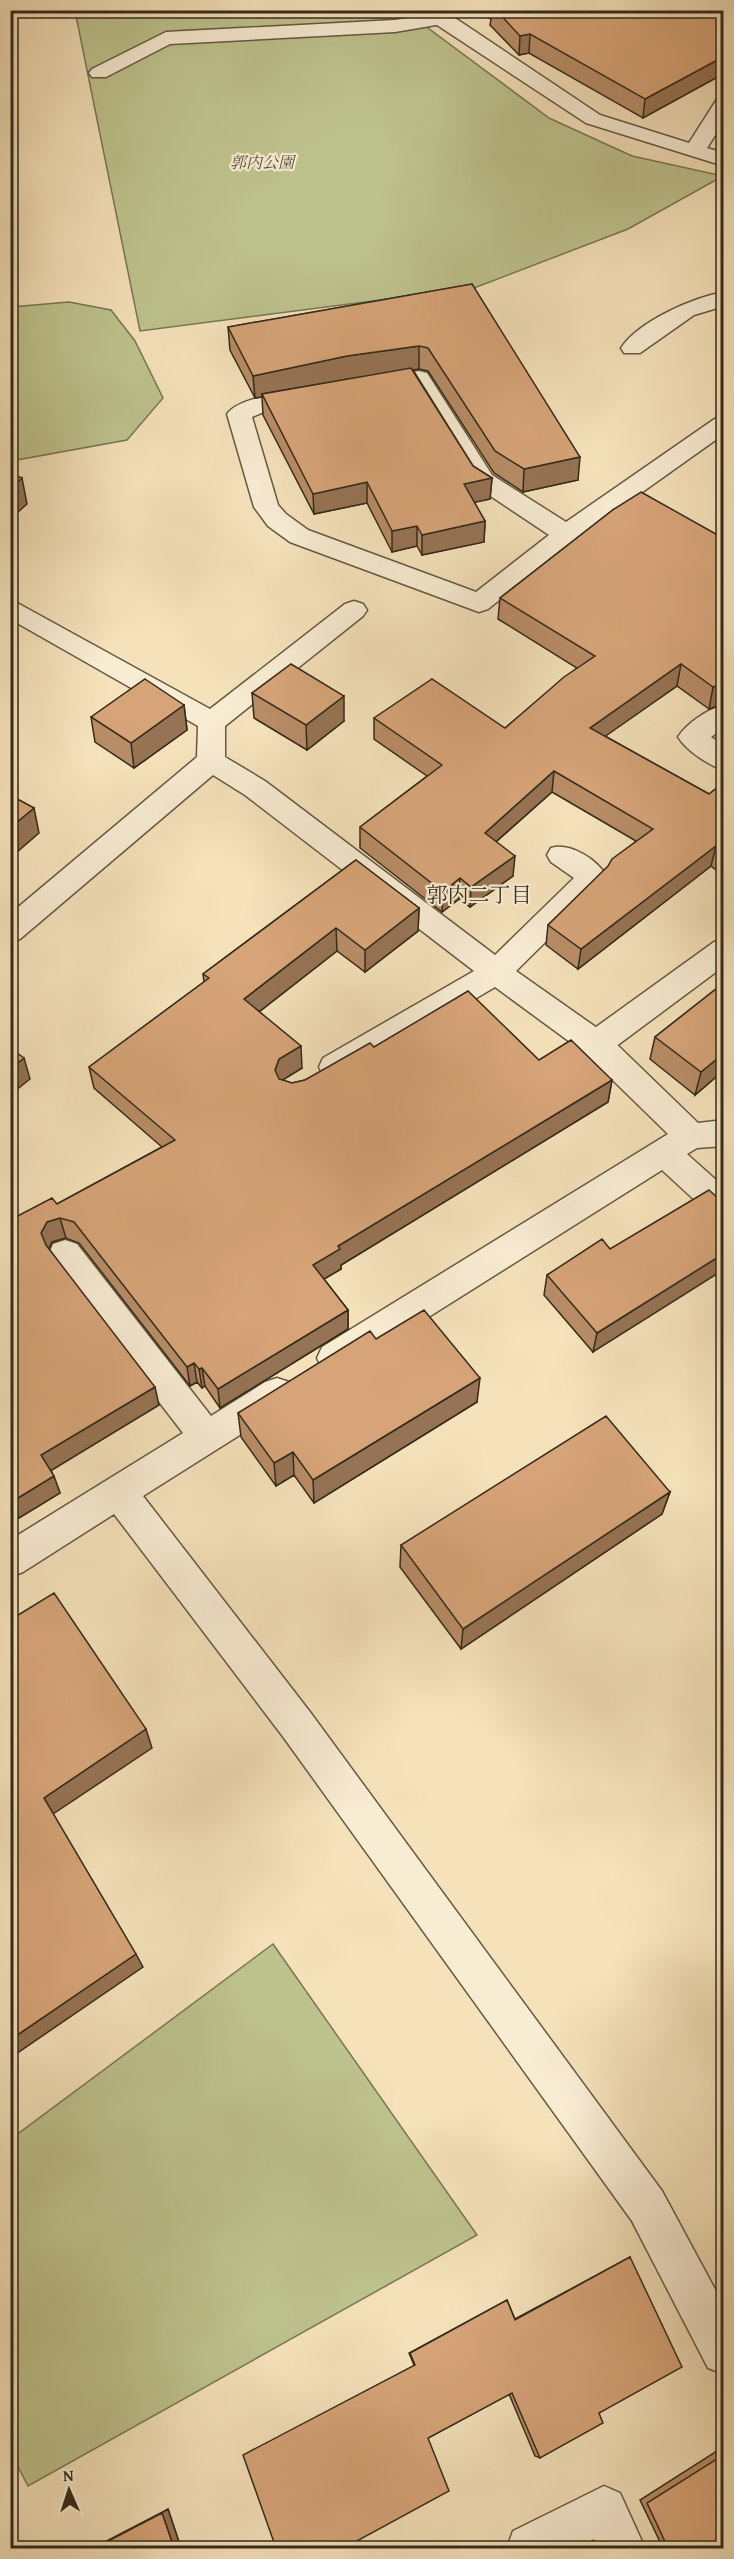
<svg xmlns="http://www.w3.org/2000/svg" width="734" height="2559" font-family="'Gentium Book Plus','Noto Serif JP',serif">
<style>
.green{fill:#bec38e;stroke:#7a7654;stroke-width:1.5}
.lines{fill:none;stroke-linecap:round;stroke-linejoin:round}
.service-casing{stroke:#655842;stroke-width:3}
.minor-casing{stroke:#655842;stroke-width:3}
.service{fill:#f8ecd3;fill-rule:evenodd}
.minor{fill:#f8ecd3;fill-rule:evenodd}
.wall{fill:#b88d67;stroke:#352a1a;stroke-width:1.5}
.shaded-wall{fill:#967354;stroke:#352a1a;stroke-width:1.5}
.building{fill:#d6a478;stroke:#352a1a;stroke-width:1.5}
.labels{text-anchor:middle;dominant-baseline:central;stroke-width:4.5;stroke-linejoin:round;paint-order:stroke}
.far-park-label{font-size:16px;font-style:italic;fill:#575037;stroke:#f8ecd3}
.neighbourhood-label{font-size:21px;fill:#352a1a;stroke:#f8ecd3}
</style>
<rect width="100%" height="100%" fill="#f5e2bb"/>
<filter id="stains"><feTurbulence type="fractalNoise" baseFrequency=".00333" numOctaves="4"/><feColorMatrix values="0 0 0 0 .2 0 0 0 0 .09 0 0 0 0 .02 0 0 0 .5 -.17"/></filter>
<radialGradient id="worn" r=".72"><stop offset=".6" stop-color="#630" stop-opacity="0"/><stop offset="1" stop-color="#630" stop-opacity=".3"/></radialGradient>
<path class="green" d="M75 11H405L549 118 632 156 723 176 628 229 474 288 140 331Z
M69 302 111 310 135 341 163 398 127 440 11 461V307Z
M273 1944 477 2235 28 2486 11 2453V2139Z"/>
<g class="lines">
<defs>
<path id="service" d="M441 13 448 15 451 19 448 23 395 32 170 44 106 77H92L89 73 92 69 166 32 395 20Z
M724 705V728L711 737 724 746V770C708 765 687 751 678 737 687 723 708 709 724 705Z
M724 939V966L607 1053 596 1056 585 1053 581 1044 585 1035 714 942Z"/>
<path id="minor" d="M423 10H443L600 115 689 143 717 99 724 97V121L707 148 724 153V166L586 123 434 23Z
M724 292V306L694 315 640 353H624L621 348C639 321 692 298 724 292Z
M419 371 427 373 492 475 566 522 716 418 724 416V434L575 540 488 609 479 612 290 542 268 526 254 507 227 414C239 397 285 393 305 390L313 392 317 397 313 402 266 411 252 417 278 505 286 514 308 530 476 592 549 535 474 485 412 386 374 393 366 391 362 386 366 381Z
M10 599 210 709 345 604 354 601 363 604 367 610 363 616 225 726V757L265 781 495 955 574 878 551 862 547 855 551 848C570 842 598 860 607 877L603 885 516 971 607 1035 698 1123 724 1120V1146L697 1148 687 1154 724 1187V1220L713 1217 662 1170 346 1369 334 1373 322 1369 317 1358 322 1347 668 1134 585 1053 495 987 345 1076 334 1079 323 1076 319 1067 323 1058 474 971 245 795 213 775 20 939 10 942V914L197 757 198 726 10 619Z
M65 1240 77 1244 211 1416 265 1382 277 1378 289 1382 294 1393 289 1404 143 1496 310 1712 662 2191 724 2306V2374L708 2368 632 2221 284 1738 114 1514 23 1572 10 1577V1540L183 1433 53 1264 49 1254 53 1244Z
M604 2486 620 2493 645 2548H598L594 2539 577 2548H507L513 2531Z"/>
</defs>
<use href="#service" class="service-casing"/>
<use href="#minor" class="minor-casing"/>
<use href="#service" class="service"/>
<use href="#minor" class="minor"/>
</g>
<path class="wall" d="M470 10H723V74L643 118 529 53 519 55 490 25 491 19Z
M723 182V202L720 201Z
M472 284 578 480 523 492 494 473 428 371 419 369 413 370 473 466 492 478 490 499 474 502 485 521 484 542 422 555 417 546 392 552 367 503 314 514 263 415 262 397 255 398 230 350 228 327Z
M614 509 723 704 709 709 677 686 605 736 709 794 723 783V872L721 874 711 866 578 969 546 945 548 925 636 841 552 792 496 842 513 876 470 907 459 899 442 912 360 848V827L427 776 374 739V718L505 728 577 668 498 619 500 598Z
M252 693 344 721 307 750 254 718Z
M184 705 187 730 134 768 95 742 91 717Z
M356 860 419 908 418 931 365 972 337 951 259 1012 302 1068 282 1080 292 1083 305 1080 374 1047 539 1060 612 1080 608 1102 341 1265V1269L324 1279 348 1310V1329L220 1408 205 1386 202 1388 197 1382 190 1386 79 1243 66 1238 52 1242 49 1249 159 1405 51 1470 60 1493 19 1518 10 1504V1220L57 1204 162 1147 94 1088 89 1067 204 982 203 974Z
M723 978V1071L695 1095 650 1059 655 1037 717 988 718 982Z
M719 1199 593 1352 544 1295 547 1275 610 1249Z
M376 1339 477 1402 314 1503 294 1475 276 1486 241 1437 238 1413Z
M670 1492 662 1514 461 1649 400 1567 401 1545Z
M630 2257 599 2413 540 2458 535 2456 509 2394 428 2438 344 2548 414 2365 409 2353 507 2300 515 2319Z
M723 2447V2548H663L640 2500Z
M168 2509 181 2548H93Z"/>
<path class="shaded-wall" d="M530 34 529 53 519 55 520 36Z
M723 57V74L643 118 645 99Z
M419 346V369L348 379 262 394V397L255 398 253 376 347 356Z
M580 457 578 480 523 492 524 469Z
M22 478 27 504 10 519V489Z
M492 478 490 499 463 505 464 484Z
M367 482V503L314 514 313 494Z
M485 521 484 542 422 555V535Z
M417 526V546L392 552V531Z
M681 664 677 686 587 749 590 728Z
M723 684V704L709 709 713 687Z
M344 696V721L307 750 306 725Z
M184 705 187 730 134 768 131 743Z
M554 771 552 792 483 853 485 833Z
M34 808 39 833 10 858V828Z
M716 846 711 866 578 969 581 949Z
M515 856 513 876 470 907 471 887Z
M460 878 459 899 442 912 443 892Z
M419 908 418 931 365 972V950Z
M336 928 337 951 246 1022 244 999Z
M301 1046 302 1068 281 1081 277 1092 275 1070 279 1059Z
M723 1054V1071L695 1095 701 1072Z
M24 1058 30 1079 10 1095V1069Z
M612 1080 608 1102 341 1265V1269L314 1285 313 1265 338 1246Z
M60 1218 66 1238 52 1242 47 1253 41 1233 47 1222Z
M723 1254V1270L593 1352 597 1333Z
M348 1310V1329L220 1408 218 1389Z
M194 1363 197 1382 190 1386 187 1367Z
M202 1368 205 1386 202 1388 199 1369Z
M480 1378 477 1402 314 1503 313 1480Z
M155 1387 159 1405 47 1473 41 1455Z
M293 1452 294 1475 276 1486 274 1463Z
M54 1476 60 1493 19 1518 13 1501Z
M670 1492 662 1514 461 1649 463 1629Z
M146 1729 152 1748 53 1814 44 1798Z
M136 1954 143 1967 10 2058V2040Z
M168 2509 181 2548H174L162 2513Z"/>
<path class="building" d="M496 10H723V57L645 99 530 34 520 36Z
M472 284 580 457 524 469 495 451 428 348 419 346 347 356 253 376 228 327Z
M411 368 473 466 492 478 464 484 485 521 422 535 417 526 392 531 367 482 313 494 262 394Z
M10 473 22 478 10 489Z
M641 492 723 538V684L713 687 681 664 590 728 709 794 723 783V851L716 846 581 949 548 925 608 866 612 859 653 829 554 771 485 833 515 856 471 887 460 878 443 892 360 827 442 765 374 718 432 679 505 728 564 677 595 656 500 598 614 509Z
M291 664 344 696 306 725 252 693Z
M145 679 184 705 131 743 91 717Z
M10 795 34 808 10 828Z
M356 860 419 908 365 950 336 928 244 999 301 1046 279 1059 275 1070 279 1079 292 1083 305 1080 370 1043 374 1047 468 991 539 1060 571 1040 612 1080 338 1246 340 1249 313 1265 348 1310 218 1389 202 1368 199 1369 194 1363 187 1367 74 1222 60 1218 47 1222 41 1233 46 1245 155 1387 41 1455 54 1476 13 1501 10 1498V1220L52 1198 57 1204 175 1140 89 1067 209 978 203 974Z
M723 978V1054L701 1072 655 1037 721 985 718 982Z
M10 1048 24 1058 10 1069Z
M709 1190 719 1199 723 1200V1254L597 1333 547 1275 602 1239 610 1249Z
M424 1310 480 1378 313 1480 293 1452 274 1463 238 1413 370 1331 376 1339Z
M606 1416 670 1492 463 1629 401 1545Z
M54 1593 146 1729 44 1798 136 1954 10 2040V1620Z
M630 2257 682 2367 599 2413 603 2423 540 2458 512 2393 428 2438 449 2491 344 2548H276L243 2455 415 2365 410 2353 507 2300 515 2320Z
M723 2455V2548H668L647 2503Z
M162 2513 174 2548H95Z"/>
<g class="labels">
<g class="far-park-label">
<text x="262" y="162">郭内公園</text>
</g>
<g class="neighbourhood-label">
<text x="479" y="894">郭内二丁目</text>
</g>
</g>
<rect width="734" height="2559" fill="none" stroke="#f5e2bb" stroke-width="36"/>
<rect x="12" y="12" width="710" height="2535" fill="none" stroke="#352a1a" stroke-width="3"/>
<rect x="18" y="18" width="698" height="2523" fill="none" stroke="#352a1a" stroke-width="1.5"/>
<g transform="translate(69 2490) rotate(357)" stroke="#f8ecd3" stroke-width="4.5" paint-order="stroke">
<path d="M0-4.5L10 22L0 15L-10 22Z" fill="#352a1a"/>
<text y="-9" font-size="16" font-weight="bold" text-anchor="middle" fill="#352a1a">N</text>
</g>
<rect width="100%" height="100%" filter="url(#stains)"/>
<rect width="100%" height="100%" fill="url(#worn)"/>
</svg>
